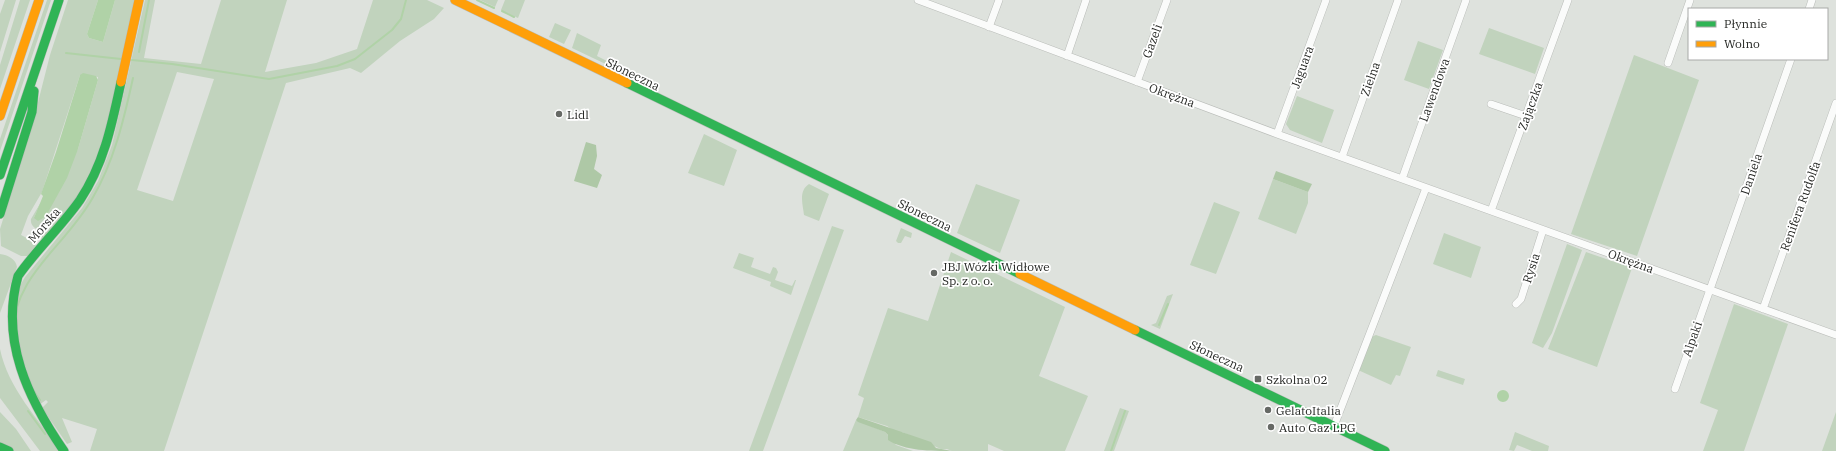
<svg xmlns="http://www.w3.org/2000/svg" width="1836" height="451" font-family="'IBM Plex Serif',serif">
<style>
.green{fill:#c1d3bd;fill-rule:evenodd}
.forest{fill:#aec8a6}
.water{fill:#b0d2a7}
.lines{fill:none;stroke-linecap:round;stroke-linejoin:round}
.stream{stroke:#b0d2a7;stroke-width:2}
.street-casing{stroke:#b9bcb8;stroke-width:8}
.fast-casing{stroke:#b9bcb8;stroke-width:10}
.slow-casing{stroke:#b9bcb8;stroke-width:10}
.street{stroke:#fafbfa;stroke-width:7}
.fast{stroke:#30b455;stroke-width:9}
.slow{stroke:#ff9f0a;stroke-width:9}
.poi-dot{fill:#666965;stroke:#fff;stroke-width:1.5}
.labels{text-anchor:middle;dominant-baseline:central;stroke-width:3.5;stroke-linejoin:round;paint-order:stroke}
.street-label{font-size:12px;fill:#262825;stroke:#fff}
.poi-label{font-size:12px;fill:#262825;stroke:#fff;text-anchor:start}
</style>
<rect width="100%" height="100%" fill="#dee2dd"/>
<path class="green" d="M5 0H16L0 52V14Z
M20 0H30L0 89V65Z
M47 0H51L0 151V139Z
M68 0H98L87 34 89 38 103 42 115 0H136L105 139 87 186 43 240 38 236 42 230C35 230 30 225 31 219L41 202 34 218 78 149 98 80V77L80 75 42 192 28 216 21 235 33 241 36 245 28 256H21L1 246 0 229 32 126 50 55Z
M145 0H155L144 58 201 64 221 0H287L265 72 316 63 357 49 373 0H427L444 8 434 19 400 41 361 73 350 68 286 83 164 451H90L97 429 62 418 72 442 67 444 42 408 48 402 46 400 39 405 20 376 27 372 26 368 18 371 9 340 17 339 16 335H9C9 313 14 295 25 277L82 208 98 181 112 145ZM177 72 214 79 173 201 137 190Z
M480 0H498L495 7Z
M505 0H525L518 18 501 10Z
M555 23 571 30 564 44 549 37Z
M1489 28 1544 48 1535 74 1479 54Z
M577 33 601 45 597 56 615 65 614 68 572 48Z
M1418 41 1443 50 1429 89 1404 80Z
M1634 55 1699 80 1637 256 1571 234Z
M1297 96 1334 110 1322 143 1290 130 1286 124Z
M704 134 737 150 724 186 688 173Z
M1273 179 1308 192V203L1296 234 1258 219Z
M809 184 829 194 819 221 804 215C803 205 798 191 809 184Z
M976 184 1020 200 1000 253 957 233Z
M1214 202 1240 212 1216 274 1190 265Z
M832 226 844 230 763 451H749Z
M901 228 912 233 911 238 905 236 901 243H898L896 241Z
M1444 233 1481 247 1471 278 1433 264Z
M1567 244 1582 250 1552 333 1543 348 1532 343Z
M951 252 1065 307 1039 376 1088 396 1065 451H1004L988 444V451H952L947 449H941L902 432H896L887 426 858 417 864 398 858 395 888 308 928 321Z
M1586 252 1632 268 1597 367 1548 349Z
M739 253 754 258 751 267 770 274 773 267 776 268 778 272 775 280 792 286 795 280H796L791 295 770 286 771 282 733 268Z
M0 254C8 255 16 259 17 267L0 313Z
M1173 294 1160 329 1151 325 1156 323 1167 296Z
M1734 304 1788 324 1744 451H1703L1718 410 1700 403Z
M1376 335 1411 347 1400 376 1396 375 1391 385 1358 370 1371 337Z
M0 349C8 388 38 419 61 451H40L0 398Z
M1438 370 1465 379 1463 385 1436 376Z
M1120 408 1129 411 1114 451H1104Z
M0 412 16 429 31 451H14L0 444Z
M1836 412V451H1822Z
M856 420 885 432 896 445 913 451H843Z
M1515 432 1549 446 1548 451H1532L1517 445 1514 451 1509 450Z"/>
<path class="forest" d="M586 142 596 145 597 156 594 169 602 175 597 188 574 181Z
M1276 171 1312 184 1308 192 1273 179Z
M858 417 931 442 936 448 952 451C931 451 905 451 888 440V435L885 432 858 422 856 420Z"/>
<path class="water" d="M98 0H115L103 42 89 38 87 34Z
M83 73 96 76 98 80 78 149 67 178 46 216 38 221 34 218 43 196 41 194 56 152 80 75Z
M1497 396a6 6 0 1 1 12 0a6 6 0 1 1-12 0Z"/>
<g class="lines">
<path class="stream" d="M477 0 494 8
M502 11 514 17
M139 52 149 0
M66 53 121 59
M132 60 172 64 269 79 337 66 355 59 392 30 401 19 406 0
M1159 325 1168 304
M12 335C15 273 64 248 92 199 114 162 124 119 133 78
M12 341 16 360 19 368
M23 376 40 400
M28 411 45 434
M1111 451 1125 411"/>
<defs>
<path id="street" d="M918 0 1277 134 1836 335
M1809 9 1812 0
M989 27 999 0
M1067 56 1086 0
M1668 63 1690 0
M1137 82 1167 0
M1491 104 1526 116
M1277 134 1326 0
M1342 157 1398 0
M1402 179 1466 0
M1491 211 1568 0
M1516 304 1521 299 1543 230
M1763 309 1836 103
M1675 389 1791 59
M1334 426 1426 188"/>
<path id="fast" d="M627 83 1020 274
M0 175 59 0
M0 214 32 112 34 91
M1135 330 1385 451
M0 447 9 451
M64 451C28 399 0 340 18 276 37 249 61 227 80 200 104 164 112 124 121 82"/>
<path id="slow" d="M455 0 627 83
M121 82 139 0
M0 116 39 0
M1020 274 1135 330"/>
</defs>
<use href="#street" class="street-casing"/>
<use href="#fast" class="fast-casing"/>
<use href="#slow" class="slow-casing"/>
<use href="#street" class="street"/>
<use href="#fast" class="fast"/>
<use href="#slow" class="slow"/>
</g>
<g class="poi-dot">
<circle cx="559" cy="114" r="4"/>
<circle cx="934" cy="273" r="4"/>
<rect x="1254" y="375" width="8" height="8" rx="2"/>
<circle cx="1268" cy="410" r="4"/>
<circle cx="1271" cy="427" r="4"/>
</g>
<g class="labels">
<g class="street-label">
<text transform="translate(1152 41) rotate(-70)">Gazeli</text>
<text transform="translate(1302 67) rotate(-70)">Jaguara</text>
<text transform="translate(633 74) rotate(26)">Słoneczna</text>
<text transform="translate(1370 79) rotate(-70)">Zielna</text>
<text transform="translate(1434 90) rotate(-70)">Lawendowa</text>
<text transform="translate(1172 95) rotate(20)">Okrężna</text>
<text transform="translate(1530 106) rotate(-70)">Zajączka</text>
<text transform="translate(1751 174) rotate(-71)">Daniela</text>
<text transform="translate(1800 206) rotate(-70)">Renifera Rudolfa</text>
<text transform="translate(925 215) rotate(26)">Słoneczna</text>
<text transform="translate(44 225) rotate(-49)">Morska</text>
<text transform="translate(1631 261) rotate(20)">Okrężna</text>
<text transform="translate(1531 268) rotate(-72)">Rysia</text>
<text transform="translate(1692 339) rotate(-71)">Alpaki</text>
<text transform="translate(1217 356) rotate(25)">Słoneczna</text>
</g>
<g class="poi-label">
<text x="567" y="114">Lidl</text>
<text x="942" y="266">JBJ Wózki Widłowe<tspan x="942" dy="14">Sp. z o. o.</tspan></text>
<text x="1266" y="379">Szkolna 02</text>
<text x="1276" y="410">GelatoItalia</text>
<text x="1279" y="427">Auto Gaz LPG</text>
</g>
</g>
<rect x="1688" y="8" width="140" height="52" fill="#ffffff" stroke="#a8a9a8"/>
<rect x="1696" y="21" width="20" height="6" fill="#30b455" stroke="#a8a9a8"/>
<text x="1724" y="28" font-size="12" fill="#262825">Płynnie</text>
<rect x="1696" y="41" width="20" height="6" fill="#ff9f0a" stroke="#a8a9a8"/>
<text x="1724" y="48" font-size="12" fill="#262825">Wolno</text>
</svg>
